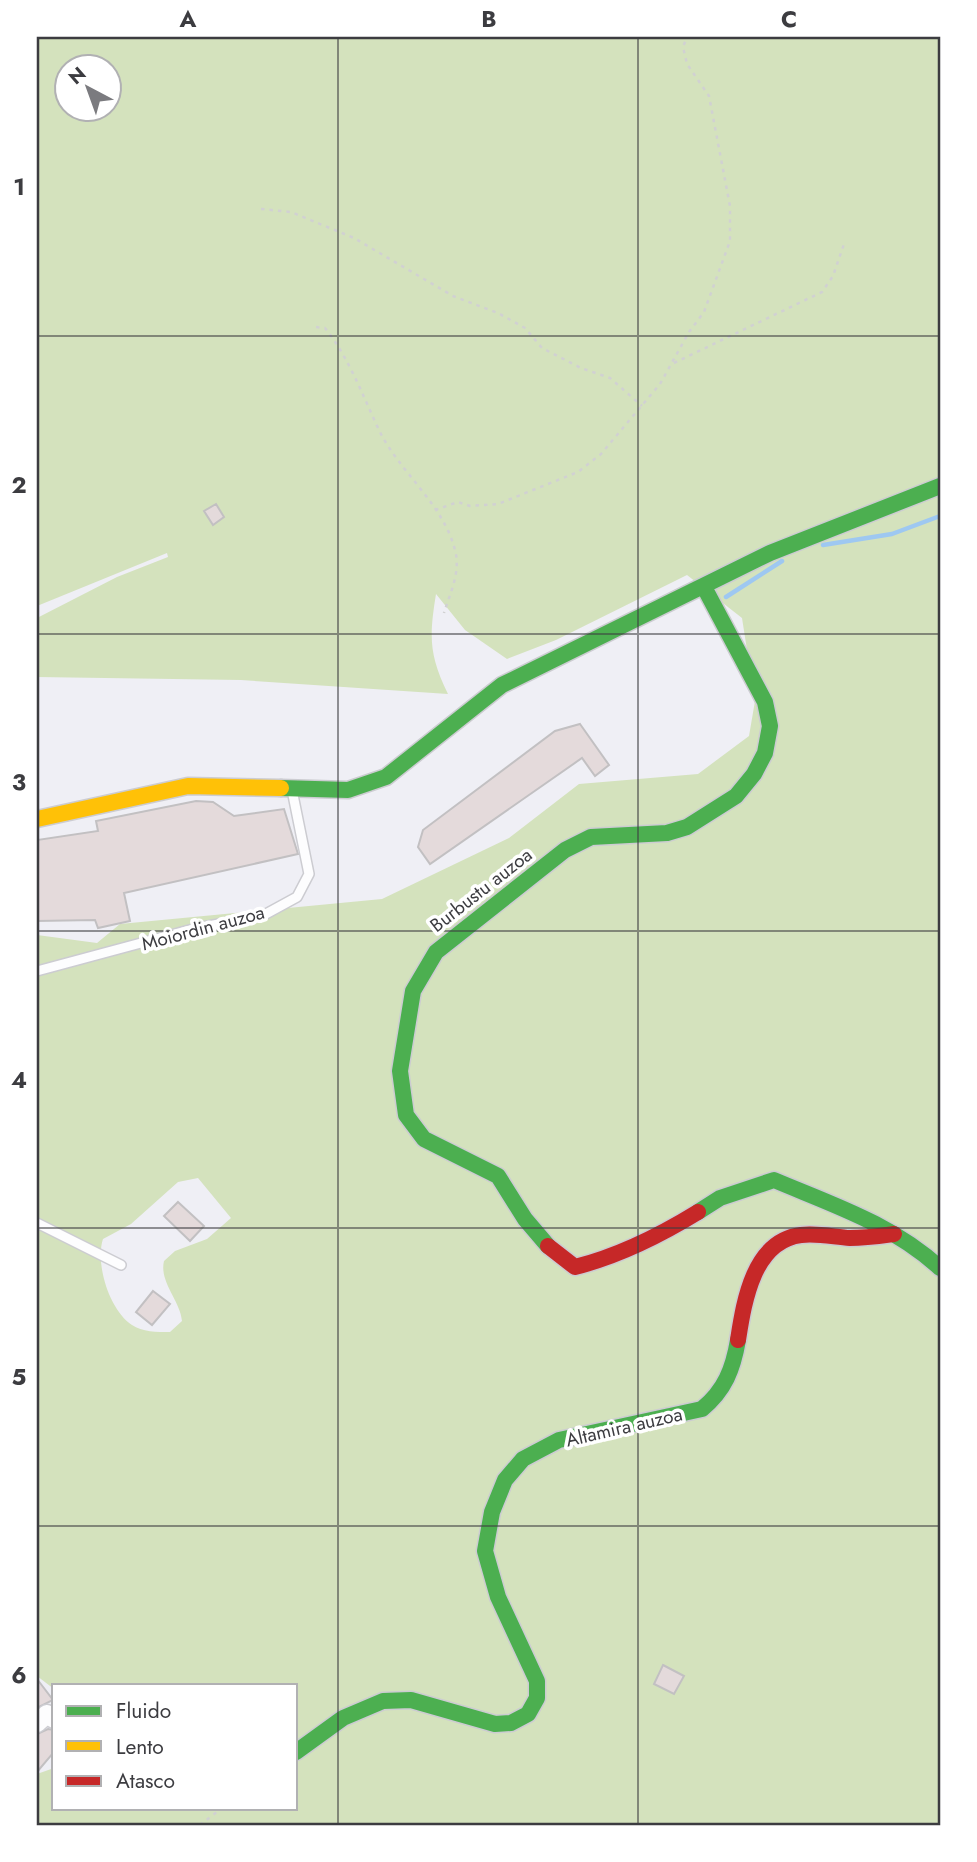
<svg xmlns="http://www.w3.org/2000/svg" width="977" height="1862" font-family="Jost,sans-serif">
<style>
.green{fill:#d4e2bd;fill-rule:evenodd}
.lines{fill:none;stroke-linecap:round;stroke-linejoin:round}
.stream{stroke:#9ec8f1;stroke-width:4.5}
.building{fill:#e4dadb;stroke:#c2c0c2;stroke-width:2}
.lane-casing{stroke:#ccccd1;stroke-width:12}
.street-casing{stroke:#ccccd1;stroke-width:21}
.fast-casing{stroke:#ccccd1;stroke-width:19}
.slow-casing{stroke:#ccccd1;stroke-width:19}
.jam-casing{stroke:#ccccd1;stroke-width:19}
.path{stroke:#d1d1d2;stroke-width:2.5;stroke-dasharray:3.5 5;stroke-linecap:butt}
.lane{stroke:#fdfdfe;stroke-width:9}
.street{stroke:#fdfdfe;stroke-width:18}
.fast{stroke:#4caf50;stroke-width:16}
.slow{stroke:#ffc107;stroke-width:16}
.jam{stroke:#c62828;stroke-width:16}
.grid{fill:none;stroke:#3c3c40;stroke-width:2;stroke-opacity:0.55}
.labels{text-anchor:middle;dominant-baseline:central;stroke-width:7;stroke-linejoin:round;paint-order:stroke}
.street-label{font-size:19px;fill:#3c3c40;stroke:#fff}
.neatline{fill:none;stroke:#3c3c40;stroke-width:2.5}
.grid-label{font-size:23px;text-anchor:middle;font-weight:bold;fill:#3c3c40}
</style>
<rect width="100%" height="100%" fill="#efeff5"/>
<path class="green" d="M37 37H940V1825H37V1774L54 1768V1808H296V1685H54V1689L37 1676V935L97 943 120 924 382 899 509 838 579 784 698 774 749 736 755 701 742 618 687 575 556 640 507 659 465 630 436 594C429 637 429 655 448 694L241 680 37 677V618L117 577 168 557 167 553 37 606ZM66 66H108V108H66ZM198 1178 231 1218 207 1239 175 1251 164 1261C159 1282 180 1300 182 1321L170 1332C157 1332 142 1332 132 1325 109 1310 95 1263 103 1239L131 1224 178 1182Z"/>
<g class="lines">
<path class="stream" d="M823 545 892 534 940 516
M726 597 782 561"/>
</g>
<path class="building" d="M216 504 224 517 213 525 204 511Z
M580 724 609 765 595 776 582 758 430 864 418 847 423 830 555 731Z
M196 801 213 802 234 816 284 809 298 854 124 893 130 921 98 928 95 920 37 921V840L98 831 96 821Z
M178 1202 204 1226 190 1241 164 1216Z
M153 1291 170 1304 152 1325 136 1312Z
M663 1665 684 1676 674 1694 654 1684Z
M37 1679 53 1700 37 1708Z
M48 1729 54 1730V1752L37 1772V1734Z"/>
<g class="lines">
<defs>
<path id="lane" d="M37 971 193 929 264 915 297 897 309 874 292 790
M37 1223 121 1265"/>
<path id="street" d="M37 1723 47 1714 54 1719"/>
<path id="fast" d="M281 788 348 790 386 777 502 685 770 553 940 486
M698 1212 720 1198 774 1180C833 1205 892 1224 940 1268
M548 1246 525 1219 498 1176 424 1139 406 1115 400 1071 413 991 436 952 565 850 591 837 667 833 687 827 736 796 754 774 765 753 770 726 765 702 704 587
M296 1752 343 1718 383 1701 411 1700 495 1724 511 1723 528 1714 537 1698V1681L498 1597 485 1551 492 1512 505 1480 523 1459 559 1440 702 1409C725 1390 733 1369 738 1340"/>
<path id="slow" d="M37 819 188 786 281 788"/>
<path id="jam" d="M548 1246 575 1267C619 1256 659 1236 698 1212
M738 1340C744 1302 753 1241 801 1235 818 1233 834 1237 850 1238 865 1238 879 1236 894 1234"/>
</defs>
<use href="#lane" class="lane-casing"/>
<use href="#street" class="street-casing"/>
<use href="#fast" class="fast-casing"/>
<use href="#slow" class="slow-casing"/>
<use href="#jam" class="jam-casing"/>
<path class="path" d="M261 209 291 212 354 238 453 296 498 313 525 328 542 348 581 368 610 378 642 406
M316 327 325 328C349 358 362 394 378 428 398 471 443 503 455 550 461 572 450 593 444 613
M674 363 822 292 833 276 844 244
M435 510 458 502 470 506 498 504 578 472 601 454 660 384 689 332 704 312 730 241V206L709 96 687 64 683 47 687 37
M200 1825 222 1808"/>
<use href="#lane" class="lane"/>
<use href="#street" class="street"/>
<use href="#fast" class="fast"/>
<use href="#slow" class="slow"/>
<use href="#jam" class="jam"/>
</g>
<path class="grid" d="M338 37V1825M638 37V1825M37 336H940M37 634H940M37 931H940M37 1228H940M37 1526H940"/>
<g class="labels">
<g class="street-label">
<text transform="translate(481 890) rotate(-38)">Burbustu auzoa</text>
<text transform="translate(203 928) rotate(-15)">Moiordin auzoa</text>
<text transform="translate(624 1427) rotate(-13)">Altamira auzoa</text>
</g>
</g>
<rect width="977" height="1862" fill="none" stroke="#ffffff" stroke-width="77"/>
<rect x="52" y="1684" width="245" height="126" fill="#ffffff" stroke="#b1b1b3" stroke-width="2"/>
<rect x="66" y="1706" width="35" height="10" fill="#4caf50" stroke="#b1b1b3" stroke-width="2"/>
<text x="116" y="1718" font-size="21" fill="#3c3c40">Fluido</text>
<rect x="66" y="1741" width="35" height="10" fill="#ffc107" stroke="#b1b1b3" stroke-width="2"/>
<text x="116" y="1754" font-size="21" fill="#3c3c40">Lento</text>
<rect x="66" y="1776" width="35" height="10" fill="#c62828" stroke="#b1b1b3" stroke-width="2"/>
<text x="116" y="1788" font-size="21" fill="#3c3c40">Atasco</text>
<g transform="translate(88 88) rotate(319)"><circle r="33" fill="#ffffff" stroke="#b1b1b3" stroke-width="2"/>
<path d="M0-5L12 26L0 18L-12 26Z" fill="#7b7b7f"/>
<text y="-10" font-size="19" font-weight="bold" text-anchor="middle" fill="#3c3c40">N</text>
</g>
<rect x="38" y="38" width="901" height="1786" class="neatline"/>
<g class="grid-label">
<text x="188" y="27">A</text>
<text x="489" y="27">B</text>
<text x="789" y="27">C</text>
<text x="19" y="195">1</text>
<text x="19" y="493">2</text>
<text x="19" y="790">3</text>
<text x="19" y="1088">4</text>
<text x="19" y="1385">5</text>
<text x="19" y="1683">6</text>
</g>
</svg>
